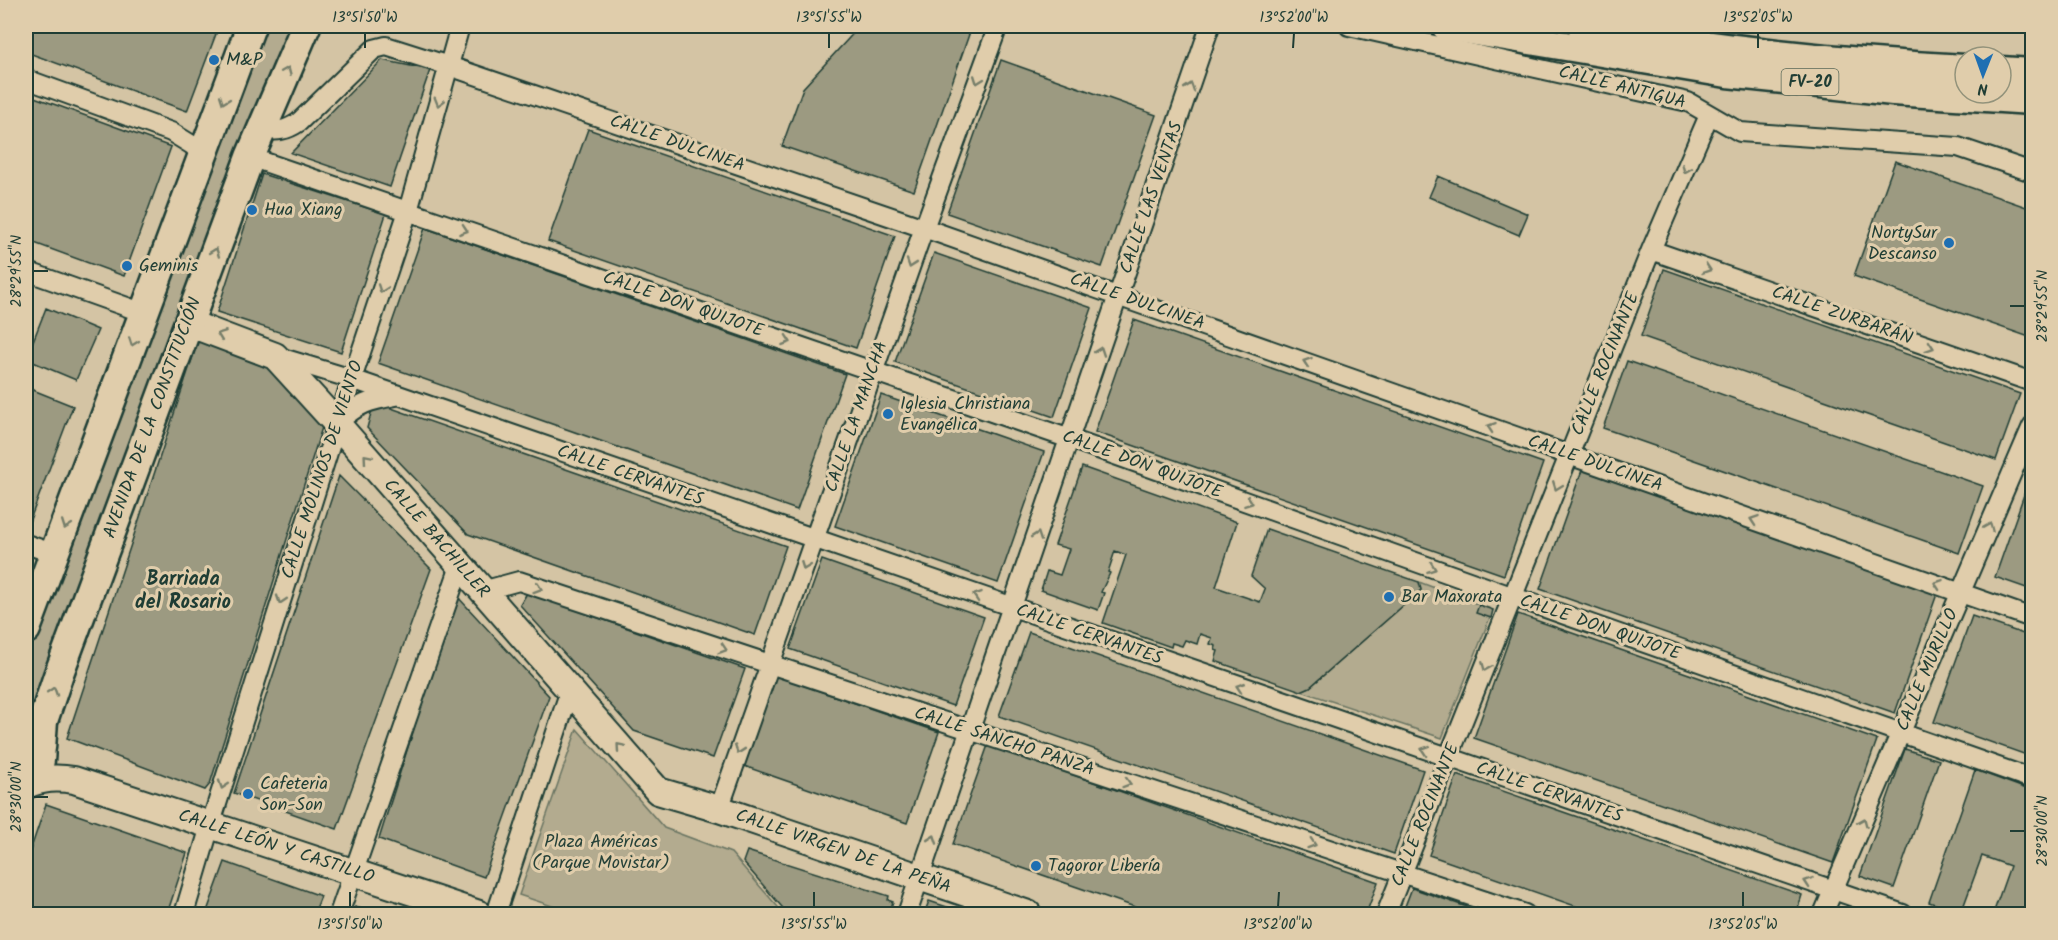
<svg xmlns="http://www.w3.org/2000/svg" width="2058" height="940" font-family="Kalam,sans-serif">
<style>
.green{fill:#b3ab8f;stroke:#697462;stroke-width:1.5}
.building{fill:#9c9a81;stroke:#1f3d34;stroke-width:1.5}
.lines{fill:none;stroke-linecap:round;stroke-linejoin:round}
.street-casing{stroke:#1f3d34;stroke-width:22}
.secondary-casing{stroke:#1f3d34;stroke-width:30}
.primary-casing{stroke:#1f3d34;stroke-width:33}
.street{stroke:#e0cdab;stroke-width:18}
.secondary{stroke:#e0cdab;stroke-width:26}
.primary{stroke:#e0cdab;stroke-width:28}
.oneway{stroke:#767e6a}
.ticks{fill:none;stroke:#1f3d34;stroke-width:2}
.poi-dot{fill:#1f6fb2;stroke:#e0cdab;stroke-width:2}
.labels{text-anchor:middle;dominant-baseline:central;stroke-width:6;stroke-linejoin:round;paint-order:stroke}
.shield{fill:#e0cdab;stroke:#596858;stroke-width:1.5}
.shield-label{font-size:16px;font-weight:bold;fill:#1f3d34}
.poi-label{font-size:18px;fill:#1f3d34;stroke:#e0cdab;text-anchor:start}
.street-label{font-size:18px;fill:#1f3d34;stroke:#e0cdab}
.park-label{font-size:18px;fill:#264239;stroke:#e0cdab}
.neighbourhood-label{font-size:20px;font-weight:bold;fill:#1f3d34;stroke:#e0cdab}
.neatline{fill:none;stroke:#1f3d34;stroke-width:2}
.ticks-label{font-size:15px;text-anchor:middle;fill:#1f3d34}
</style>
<rect width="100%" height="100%" fill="#d4c4a4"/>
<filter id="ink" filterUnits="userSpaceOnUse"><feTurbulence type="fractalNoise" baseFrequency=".0167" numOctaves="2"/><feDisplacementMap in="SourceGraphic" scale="12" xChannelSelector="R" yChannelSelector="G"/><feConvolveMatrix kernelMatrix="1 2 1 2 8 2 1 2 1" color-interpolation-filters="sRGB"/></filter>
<g filter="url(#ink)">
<path class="green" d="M267 26H295L32 712 26 708V660Z
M1419 582 1493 610 1442 738 1301 691 1310 687 1421 590Z
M577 729 664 828 731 853 784 914H576L519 895Z"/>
<path class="building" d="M26 26H219L187 111 26 52Z
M860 26H972L914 191 782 146 803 88Z
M382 60 430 70 390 187 291 153Z
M1001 60 1156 115 1102 267 947 213Z
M26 94 171 147 124 276 26 240Z
M588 129 895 236 856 348 548 241Z
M1895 161 2032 209V338L1854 276Z
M262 174 386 214 341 352 217 312Z
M1438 176 1528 214 1519 235 1429 197Z
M425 228 845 374 797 510 378 363Z
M934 253 1092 308 1054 417 895 362Z
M1664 269 2020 394 1996 460 1641 336Z
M46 308 98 330 76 380 26 359Z
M1134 320 1543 463 1504 575 1095 432Z
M201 332 288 377 324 421 210 784 205 790 67 738Z
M1627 361 1983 486 1959 553 1603 428Z
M28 388 73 406 28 525 26 524V395Z
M881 395 1044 452 998 583 835 526Z
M374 402 786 546 755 635 468 534 367 428Z
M1082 467 1237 522 1216 587 1260 602 1265 589 1251 576 1267 529 1419 582 1421 590 1310 687 1301 691 1215 661 1218 651 1215 650 1216 646 1210 644 1212 638 1200 634 1197 644 1185 640 1182 646 1172 643 1171 647 1103 623 1126 555 1115 551 1108 572 1110 573 1101 592 1104 593 1098 610 1041 590 1047 571 1060 575 1069 549 1055 545Z
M1582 470 1937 594 1895 713 1540 589Z
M2032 472V590L1995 577Z
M339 476 431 569 337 829 234 793Z
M822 560 984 617 953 706 790 649Z
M527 593 745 669 713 758 634 731 520 605Z
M456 595 549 696 484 877 379 839Z
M1479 605 1493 610 1491 618 1476 613Z
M1518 614 1877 740 1833 863 1474 738Z
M1972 616 2032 637V757L1934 722Z
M1029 632 1423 770 1394 854 999 716Z
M776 676 939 732 907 823 744 766Z
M988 745 1378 882 1366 914H1155L953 844Z
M1905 749 1939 760 1894 888 1860 876Z
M1975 770 2032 791V914H1993L2010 866 1982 856 1961 913 1929 902Z
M1457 775 1802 895 1796 914H1598L1429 855Z
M46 804 187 853 167 914H26V863Z
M747 851 889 896 888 900 893 902 891 907 895 908 893 914H788L743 862Z
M225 862 321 896 314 914H206Z
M1412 888 1487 914H1402Z
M929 901 968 914H924Z
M1847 906 1871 914H1844Z
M355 907 380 914H352Z"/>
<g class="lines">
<defs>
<path id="street" d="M1349 26 1688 102 1740 132 1958 147 2032 172
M26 79 171 132 192 145 203 156
M262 129C277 132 286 131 299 122L374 49 386 46 449 66 924 228 2032 618
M250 157 1070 439 1514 597 2032 779
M1651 250 2032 382
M26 271 144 313
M276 356 352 379 1903 914
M338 422C360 403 368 401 396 396
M26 544 55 554
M482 591 519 581 1525 914
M719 809 924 228 998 26
M184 914 210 826 337 424 408 211 460 26
M339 914 460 566
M496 914 570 690
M907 914 1210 26
M1386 914 1651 250 1709 115
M1823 914 2032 426"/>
<path id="secondary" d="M188 323 275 356 337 424 658 791 719 809 1028 914
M26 785C43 778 56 777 74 780L479 914"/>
<path id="primary" d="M1446 26 1727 73 1893 91 2032 100
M1582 26C1709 49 1836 62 1965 69
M2001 71 2032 73
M26 629 251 26
M41 748 43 721 58 676 250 157 306 26
M26 784C41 772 46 749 33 733"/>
</defs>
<use href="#street" class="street-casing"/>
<use href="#secondary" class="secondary-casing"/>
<use href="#primary" class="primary-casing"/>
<use href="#street" class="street"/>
<use href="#secondary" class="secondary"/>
<use href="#primary" class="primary"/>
</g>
<defs><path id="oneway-chevron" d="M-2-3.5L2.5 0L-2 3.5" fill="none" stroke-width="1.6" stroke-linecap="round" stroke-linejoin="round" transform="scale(1.5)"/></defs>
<g class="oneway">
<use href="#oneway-chevron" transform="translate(287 71) rotate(-67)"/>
<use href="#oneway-chevron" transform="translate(978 80) rotate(110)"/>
<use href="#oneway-chevron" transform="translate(1190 87) rotate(-71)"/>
<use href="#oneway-chevron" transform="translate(224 100) rotate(110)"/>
<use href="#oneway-chevron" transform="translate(439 102) rotate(106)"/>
<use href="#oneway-chevron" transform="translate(1686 169) rotate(113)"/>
<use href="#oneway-chevron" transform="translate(464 230) rotate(19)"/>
<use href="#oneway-chevron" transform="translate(215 252) rotate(-70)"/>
<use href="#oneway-chevron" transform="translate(911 264) rotate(109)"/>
<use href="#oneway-chevron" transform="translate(1707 269) rotate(19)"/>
<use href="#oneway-chevron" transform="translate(382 289) rotate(109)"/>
<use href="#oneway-chevron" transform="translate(221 335) rotate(-159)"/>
<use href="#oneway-chevron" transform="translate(787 341) rotate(19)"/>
<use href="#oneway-chevron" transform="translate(133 342) rotate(110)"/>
<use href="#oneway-chevron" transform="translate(1930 347) rotate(19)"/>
<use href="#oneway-chevron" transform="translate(1100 351) rotate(-71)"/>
<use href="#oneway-chevron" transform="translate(1307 362) rotate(-161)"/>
<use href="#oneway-chevron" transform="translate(1491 427) rotate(-161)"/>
<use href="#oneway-chevron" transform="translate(367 458) rotate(-131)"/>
<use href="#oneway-chevron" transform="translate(1557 486) rotate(111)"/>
<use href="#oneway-chevron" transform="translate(1249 502) rotate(20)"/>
<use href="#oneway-chevron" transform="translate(1754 520) rotate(-161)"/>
<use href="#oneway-chevron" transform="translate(66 525) rotate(110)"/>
<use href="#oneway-chevron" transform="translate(1989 527) rotate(-67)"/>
<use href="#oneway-chevron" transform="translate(1037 536) rotate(-71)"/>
<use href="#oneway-chevron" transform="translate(805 566) rotate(110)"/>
<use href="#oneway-chevron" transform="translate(1432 568) rotate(20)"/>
<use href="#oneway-chevron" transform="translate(1938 584) rotate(-161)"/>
<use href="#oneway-chevron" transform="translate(538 588) rotate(18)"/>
<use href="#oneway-chevron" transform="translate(977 596) rotate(-161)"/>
<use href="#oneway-chevron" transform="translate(281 600) rotate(108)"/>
<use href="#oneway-chevron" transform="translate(723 649) rotate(18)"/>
<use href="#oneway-chevron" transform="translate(1486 667) rotate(112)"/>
<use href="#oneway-chevron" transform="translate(1240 687) rotate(-161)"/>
<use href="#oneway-chevron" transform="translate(53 691) rotate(-72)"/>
<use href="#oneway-chevron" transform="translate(620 747) rotate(-131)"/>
<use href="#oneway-chevron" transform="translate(739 750) rotate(109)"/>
<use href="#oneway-chevron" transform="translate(1425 750) rotate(-161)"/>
<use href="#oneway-chevron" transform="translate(1127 783) rotate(18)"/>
<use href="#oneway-chevron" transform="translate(223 785) rotate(108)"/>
<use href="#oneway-chevron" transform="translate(1863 822) rotate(-67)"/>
<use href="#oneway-chevron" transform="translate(933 839) rotate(-71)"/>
<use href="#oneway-chevron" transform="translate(1312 844) rotate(18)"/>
<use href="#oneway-chevron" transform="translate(1808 882) rotate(-161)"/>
</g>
</g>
<path class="ticks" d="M365 48V33M829 48V33M1293 48 1294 33M1758 48V33M33 271H48M2010 306H2025M33 797H48M2010 831H2025M350 907V892M814 907V892M1278 907 1279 892M1743 907V892"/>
<g class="poi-dot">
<circle cx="214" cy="60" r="6"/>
<circle cx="252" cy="210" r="6"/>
<circle cx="1949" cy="243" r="6"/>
<circle cx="127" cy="266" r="6"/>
<circle cx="888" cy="414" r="6"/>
<circle cx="1389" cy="597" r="6"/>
<circle cx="248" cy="794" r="6"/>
<circle cx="1036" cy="866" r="6"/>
</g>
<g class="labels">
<rect class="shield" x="1781.5" y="69" width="57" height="26" rx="4.5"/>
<g class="shield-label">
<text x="1810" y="82">FV-20</text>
</g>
<g class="poi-label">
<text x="226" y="60">M&amp;P</text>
<text x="264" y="210">Hua Xiang</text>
<text x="1937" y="233" text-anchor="end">NortySur<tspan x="1937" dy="21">Descanso</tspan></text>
<text x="139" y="266">Geminis</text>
<text x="900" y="404">Iglesia Christiana<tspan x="900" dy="21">Evangélica</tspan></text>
<text x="1401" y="597">Bar Maxorata</text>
<text x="260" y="784">Cafeteria<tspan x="260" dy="21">Son-Son</tspan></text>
<text x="1048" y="866">Tagoror Libería</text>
</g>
<g class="street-label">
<text transform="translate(1622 88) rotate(14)">CALLE ANTIGUA</text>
<text transform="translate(677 144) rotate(19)">CALLE DULCINEA</text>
<text transform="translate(1152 198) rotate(-71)">CALLE LAS VENTAS</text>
<text transform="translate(1137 302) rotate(19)">CALLE DULCINEA</text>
<text transform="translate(683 305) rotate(19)">CALLE DON QUIJOTE</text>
<text transform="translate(1842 316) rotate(19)">CALLE ZURBARÁN</text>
<text transform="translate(1606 364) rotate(-68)">CALLE ROCINANTE</text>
<text transform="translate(857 417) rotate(-71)">CALLE LA MANCHA</text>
<text transform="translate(153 418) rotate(-70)">AVENIDA DE LA CONSTITUCIÓN</text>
<text transform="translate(1595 464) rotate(19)">CALLE DULCINEA</text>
<text transform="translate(1142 465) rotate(20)">CALLE DON QUIJOTE</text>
<text transform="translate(323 470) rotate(-72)">CALLE MOLINOS DE VIENTO</text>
<text transform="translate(630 476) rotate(19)">CALLE CERVANTES</text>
<text transform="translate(436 539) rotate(49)">CALLE BACHILLER</text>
<text transform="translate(1600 628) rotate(19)">CALLE DON QUIJOTE</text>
<text transform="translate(1089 635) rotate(19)">CALLE CERVANTES</text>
<text transform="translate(1928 670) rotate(-67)">CALLE MURILLO</text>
<text transform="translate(1004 742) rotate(18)">CALLE SANCHO PANZA</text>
<text transform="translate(1549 793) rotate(19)">CALLE CERVANTES</text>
<text transform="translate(1426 815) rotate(-68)">CALLE ROCINANTE</text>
<text transform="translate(276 847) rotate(18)">CALLE LEÓN Y CASTILLO</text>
<text transform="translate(843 852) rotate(19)">CALLE VIRGEN DE LA PEÑA</text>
</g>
<g class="park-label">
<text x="601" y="842">Plaza Américas<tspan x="601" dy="21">(Parque Movistar)</tspan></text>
</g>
<g class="neighbourhood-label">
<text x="183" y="580">Barriada<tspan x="183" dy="23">del Rosario</tspan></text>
</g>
</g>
<rect width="2058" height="940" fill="none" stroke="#e0cdab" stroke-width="66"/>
<g transform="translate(1983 75) rotate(181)"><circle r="28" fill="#e0cdab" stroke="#93937b" stroke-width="1.5"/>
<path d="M0-4.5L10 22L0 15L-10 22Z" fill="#1f6fb2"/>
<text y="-9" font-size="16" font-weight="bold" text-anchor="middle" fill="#1f3d34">N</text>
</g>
<rect x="33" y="33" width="1992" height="874" class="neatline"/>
<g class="ticks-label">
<text x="365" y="22">13°51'50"W</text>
<text x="829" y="22">13°51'55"W</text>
<text x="1294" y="22">13°52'00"W</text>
<text x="1758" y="22">13°52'05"W</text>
<text transform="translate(16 271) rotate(-90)" y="5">28°29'55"N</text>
<text transform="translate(2042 306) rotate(-90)" y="5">28°29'55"N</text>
<text transform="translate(16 797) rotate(-90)" y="5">28°30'00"N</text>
<text transform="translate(2042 831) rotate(-90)" y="5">28°30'00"N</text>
<text x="350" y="929">13°51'50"W</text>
<text x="814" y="929">13°51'55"W</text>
<text x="1278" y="929">13°52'00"W</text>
<text x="1743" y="929">13°52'05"W</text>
</g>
</svg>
